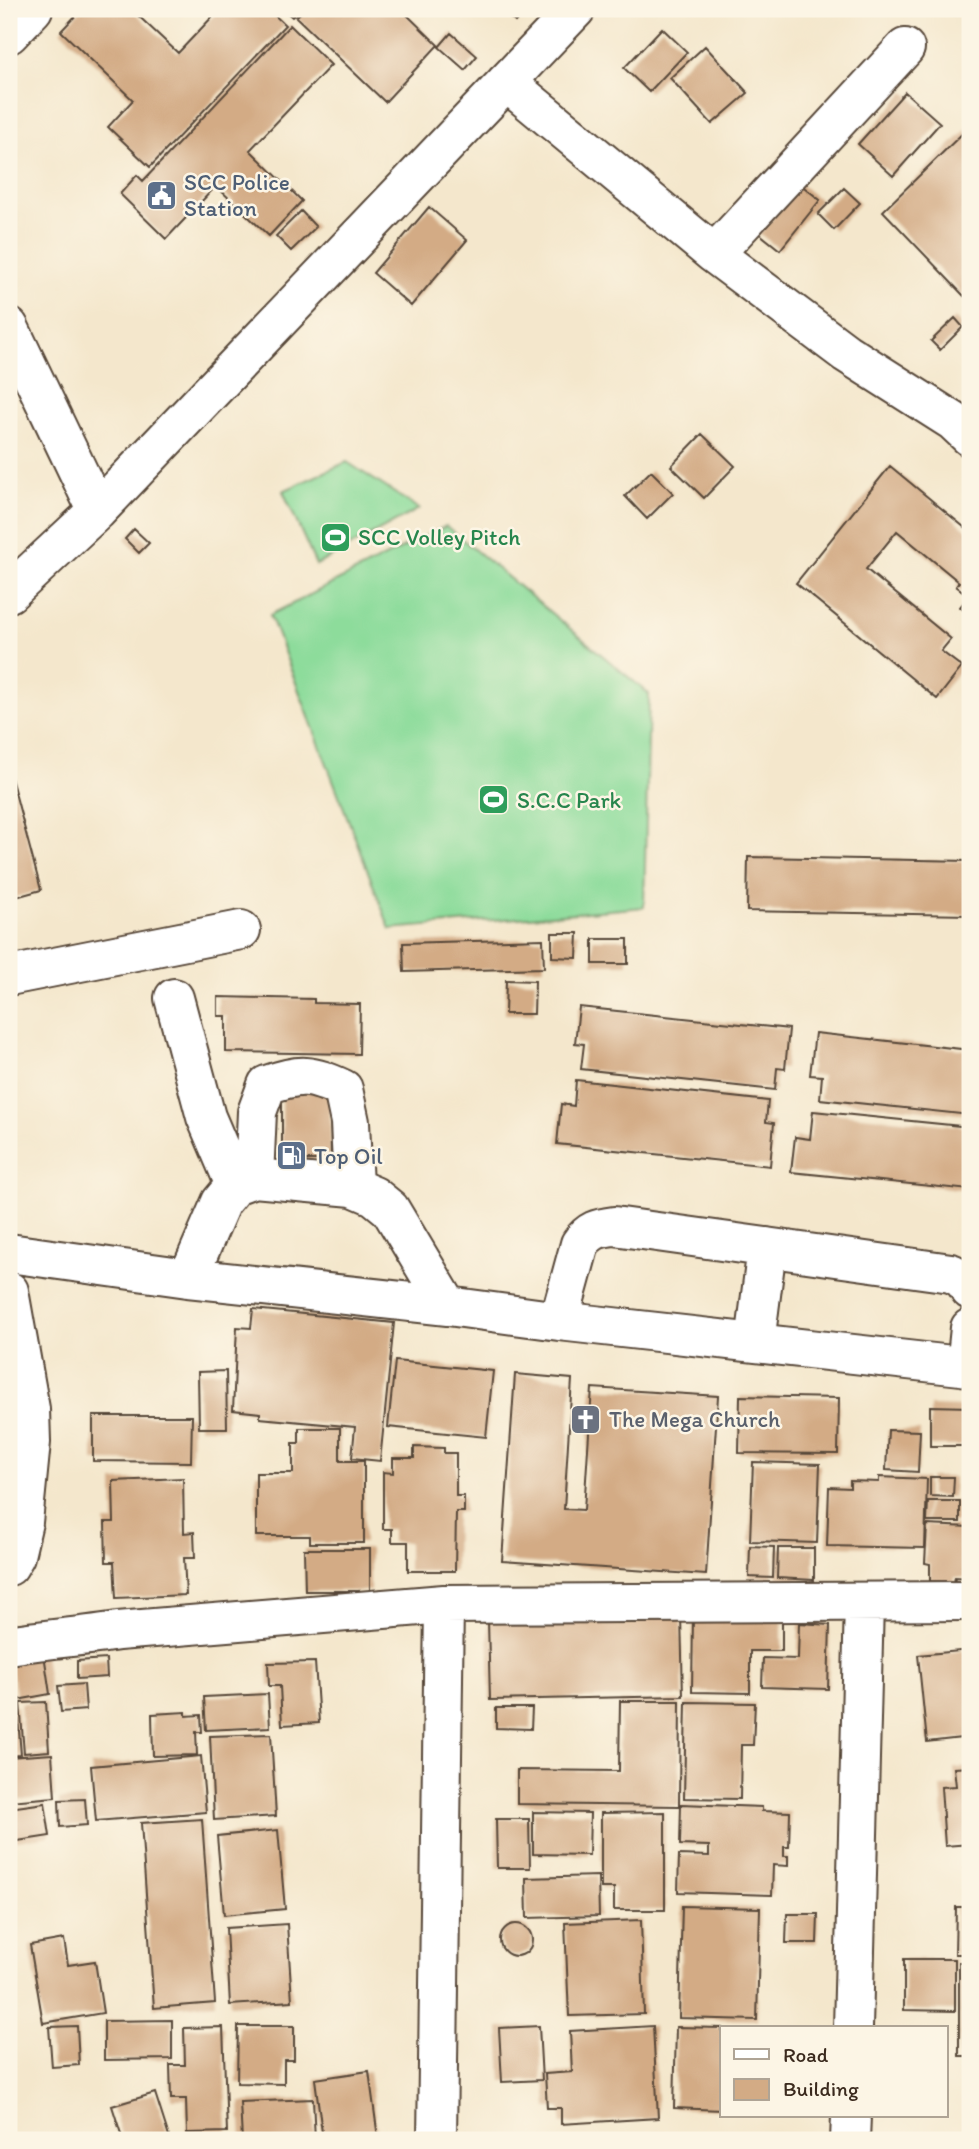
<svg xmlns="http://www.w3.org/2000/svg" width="979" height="2149" font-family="Itim,sans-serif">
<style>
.pitch{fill:#8ddc9b;stroke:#64835c;stroke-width:2}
.building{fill:#d3ab85}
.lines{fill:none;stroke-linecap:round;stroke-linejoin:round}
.minor-casing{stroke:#574638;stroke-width:42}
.minor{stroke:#fff;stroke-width:38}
.labels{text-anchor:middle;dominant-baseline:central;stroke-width:5;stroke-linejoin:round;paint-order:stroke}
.service-label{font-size:23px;fill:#4e5e75;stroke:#fcf5e5;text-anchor:start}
.leisure-label{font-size:23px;fill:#27864d;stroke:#fcf5e5;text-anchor:start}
.worship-label{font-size:23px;fill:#5b616d;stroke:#fcf5e5;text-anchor:start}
</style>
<rect width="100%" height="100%" fill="#fcf5e5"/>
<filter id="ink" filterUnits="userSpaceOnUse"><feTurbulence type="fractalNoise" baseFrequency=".0143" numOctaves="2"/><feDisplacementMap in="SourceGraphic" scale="14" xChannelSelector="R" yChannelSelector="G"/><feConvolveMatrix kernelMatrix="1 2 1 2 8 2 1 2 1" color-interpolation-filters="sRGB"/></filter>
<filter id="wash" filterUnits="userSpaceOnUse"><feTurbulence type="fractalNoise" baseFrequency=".00686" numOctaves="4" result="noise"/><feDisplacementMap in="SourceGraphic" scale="28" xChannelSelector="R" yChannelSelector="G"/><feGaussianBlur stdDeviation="1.57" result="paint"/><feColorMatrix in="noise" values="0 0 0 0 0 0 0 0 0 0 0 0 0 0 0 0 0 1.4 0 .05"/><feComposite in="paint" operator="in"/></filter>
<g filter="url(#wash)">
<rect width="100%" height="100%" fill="#f4e7cc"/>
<path class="pitch" d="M347 462 419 509 316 565 283 491Z
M446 526 649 694 644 907 390 929 270 615Z"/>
<g id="blocks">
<path class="building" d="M82 9H131L178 53 215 14 209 9H268L285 25 150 167 108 127 133 100 61 31Z
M283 9H301L292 17Z
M304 9H401L438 45 385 102 296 17Z
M501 9H528L515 22Z
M290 25 331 65 250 150 302 201 269 236 216 186 166 239 120 194 137 175 143 181Z
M662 28 687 52 649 92 624 68Z
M451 33 477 56 465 70 439 47Z
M705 46 748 93 712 124 670 78Z
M905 92 940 123 893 176 858 144Z
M970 126V290L964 296 883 211Z
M800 184 820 200 780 250 760 234Z
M844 188 860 203 834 230 818 214Z
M429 207 467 240 411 306 373 273Z
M301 211 316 227 291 251 276 236Z
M955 318 963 327 940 350 931 341Z
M702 434 735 466 704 498 671 466Z
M890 466 970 532V616L960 607 969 596 956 586 959 582 897 531 866 569 951 639 941 651 962 667 937 699 796 583Z
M651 471 673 493 647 519 625 496Z
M134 529 149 543 139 553 125 539Z
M9 770 41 890 9 899Z
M748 857 970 861V915L747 911Z
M552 933H578L577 958 552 957Z
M543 939 544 968 404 972 403 943Z
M593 939H628V964H593Z
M506 980 535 981 534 1014H505Z
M218 997 314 999V1003L360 1004 359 1054 226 1052V1016H218Z
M579 1007 789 1029 785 1069 777 1068 775 1090 581 1069 584 1044 575 1043Z
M815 1033 970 1050V1115L820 1099 822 1076 810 1075Z
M576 1080 768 1101 766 1122 774 1123 770 1166 557 1144 561 1104 574 1106Z
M282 1088H330L331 1160H282Z
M813 1111 970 1127V1190L791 1172 795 1137 810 1139Z
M253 1309 394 1323 380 1461 352 1458 355 1427 260 1418V1413L233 1410 237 1327 251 1328Z
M395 1361 493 1371 486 1437 388 1427Z
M226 1371 227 1428H199L198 1372Z
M515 1374 572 1379 564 1509 584 1510 592 1388 718 1396 706 1575 502 1561Z
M740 1396 839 1398 838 1454 739 1453Z
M930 1406 970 1407V1446H930Z
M93 1416H192L191 1462 93 1461Z
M299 1428H340V1461H364V1543H310V1536H256V1473H293V1443H299Z
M888 1430 920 1431 918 1472 886 1470Z
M414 1447 444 1448V1453H456V1496H464V1512H456L455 1571H408V1542H392V1529H383V1472L393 1473V1458H414Z
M753 1462 820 1464 817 1543 750 1541Z
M879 1477 927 1479 925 1548 827 1546 829 1487 850 1488V1481L879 1482Z
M930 1477H954L953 1497 930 1496Z
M183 1478 184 1533 194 1532 195 1558H184L186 1595 116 1598 114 1562H106L105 1522H114L113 1481Z
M928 1501H960V1522H927Z
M927 1525 970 1527V1578L955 1577 954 1582 930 1581V1564L925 1563Z
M750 1546 774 1547 773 1578 749 1577Z
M778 1548H814V1580L777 1578Z
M304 1549H370V1591H305Z
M681 1615 683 1696 490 1700 488 1620Z
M693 1616H782V1651H750V1693L692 1692Z
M799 1623 830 1625 828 1689 762 1687 763 1658 798 1659Z
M970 1650V1737L927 1742 918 1655Z
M44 1654 50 1694 17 1700 10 1660Z
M106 1659 107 1677 77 1679V1661Z
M315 1662 319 1723 282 1725 280 1686H269L268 1663Z
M9 1676H10L14 1704 9 1705Z
M84 1684 86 1710 61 1712 58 1686Z
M268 1694 270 1727 206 1730 204 1697Z
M620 1701H680L679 1806 517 1804V1770L619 1771Z
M46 1702 49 1751 24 1753 20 1703Z
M686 1702 755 1703 753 1745H741L740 1799 684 1798Z
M17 1706 21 1755 9 1756V1707Z
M496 1708H532L531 1729 496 1728Z
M186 1712V1716L201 1715 202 1732H196L197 1755 153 1756 152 1714Z
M271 1734 276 1816 214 1820 210 1736Z
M52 1754 55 1797 10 1801 9 1757Z
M201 1756 206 1812 96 1821 91 1766Z
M970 1767V1844L945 1846 941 1787 956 1786 954 1768Z
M85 1799 87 1825 60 1827 59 1800Z
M45 1803 50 1836 11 1842 9 1808Z
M681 1804 762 1807V1811L790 1812 789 1847H784V1856H788V1866L773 1865 772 1895 678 1892 679 1855 709 1856V1846L680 1845Z
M533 1812 590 1813 589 1855 533 1854Z
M665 1812V1910H614V1888H601V1813Z
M202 1819 215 2003 154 2008 141 1823Z
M496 1819H529L530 1868H497Z
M278 1830 285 1909 224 1915 217 1836Z
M964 1870 970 1871V1954H955L956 1907H964Z
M598 1876 599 1916 527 1918 526 1878Z
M682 1906 760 1908 757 2020 679 2018Z
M787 1914H818L817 1943H786Z
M641 1920 644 2014 569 2016 565 1923Z
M287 1924 292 2001 230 2005 226 1928Z
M500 1940a16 16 0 1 1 32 0a16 16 0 1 1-32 0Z
M64 1939 68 1965 95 1961 103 2013 43 2023 30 1945Z
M904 1959H955V2011L904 2010Z
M959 1962H970V2056H959Z
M172 2020V2059L104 2060V2021Z
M77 2026 79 2065 52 2067 49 2027Z
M238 2026H294V2060H284V2084L237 2083Z
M539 2026 542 2080 502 2082 499 2028Z
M653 2026 658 2118 561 2124V2108H547L545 2074 572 2072 570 2031Z
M223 2027 227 2132 187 2133 186 2099H171L170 2065H185L184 2028Z
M676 2027 722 2028V2110L674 2108Z
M369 2071 378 2138 323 2140 315 2079Z
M967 2085H970V2140H967Z
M155 2093 170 2140H123L112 2106Z
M313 2099 315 2140H242L240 2102Z
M671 2137 708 2138 707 2140H671Z"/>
</g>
</g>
<g filter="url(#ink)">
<use href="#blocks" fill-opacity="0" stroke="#574638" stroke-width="2"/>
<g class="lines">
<defs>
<path id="minor" d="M9 34 33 9
M506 82 714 254 846 353 953 421 970 437
M714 254 905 48
M9 327 97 511
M9 593 97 511 576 9
M9 976 241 930
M174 998 206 1117 235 1185
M254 1178 257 1112 267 1085C301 1073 310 1074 343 1089L350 1122 353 1187
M9 1253 188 1278 448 1306 559 1321 970 1367
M188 1278 221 1202 235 1185 254 1178 353 1187 374 1196 390 1209 448 1306
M9 1291 30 1409 31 1442 23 1522 15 1556 9 1566
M559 1321 580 1244C589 1230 598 1228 614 1226L951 1273 963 1279 970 1290
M755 1343 767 1247
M966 1367 970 1328
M9 1645C44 1639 82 1637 118 1631L444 1604 970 1601
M853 2028 864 1603
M437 2140 444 1604
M850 2140 851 2116"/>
</defs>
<use href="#minor" class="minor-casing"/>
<use href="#minor" class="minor"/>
</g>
</g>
<defs>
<symbol id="civic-square" viewBox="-11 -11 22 22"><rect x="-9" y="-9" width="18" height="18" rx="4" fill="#5c6f8a" stroke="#fcf5e5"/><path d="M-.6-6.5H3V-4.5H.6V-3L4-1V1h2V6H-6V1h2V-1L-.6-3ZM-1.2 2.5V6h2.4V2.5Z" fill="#fff"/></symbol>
<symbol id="stadium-square" viewBox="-11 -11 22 22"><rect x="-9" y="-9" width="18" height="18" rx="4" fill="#2e9e5b" stroke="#fcf5e5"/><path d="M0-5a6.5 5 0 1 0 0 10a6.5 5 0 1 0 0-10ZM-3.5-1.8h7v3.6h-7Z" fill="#fff"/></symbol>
<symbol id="fuel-square" viewBox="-11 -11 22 22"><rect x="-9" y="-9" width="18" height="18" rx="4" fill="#5c6f8a" stroke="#fcf5e5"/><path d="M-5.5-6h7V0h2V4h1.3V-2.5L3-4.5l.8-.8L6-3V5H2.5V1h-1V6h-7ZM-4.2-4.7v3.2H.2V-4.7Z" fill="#fff"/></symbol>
<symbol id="church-square" viewBox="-11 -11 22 22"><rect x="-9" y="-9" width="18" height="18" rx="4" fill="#6b7280" stroke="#fcf5e5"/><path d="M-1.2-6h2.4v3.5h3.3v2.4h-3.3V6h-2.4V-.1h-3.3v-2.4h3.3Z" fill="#fff"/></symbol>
</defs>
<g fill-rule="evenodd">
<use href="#civic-square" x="144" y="178" width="35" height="35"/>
<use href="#stadium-square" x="318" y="520" width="35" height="35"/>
<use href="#stadium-square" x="476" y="782" width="35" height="35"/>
<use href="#fuel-square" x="274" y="1138" width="35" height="35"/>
<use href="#church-square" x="568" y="1402" width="35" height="35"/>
</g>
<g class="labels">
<g class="service-label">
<text x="184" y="182">SCC Police<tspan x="184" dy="26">Station</tspan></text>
<text x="314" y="1156">Top Oil</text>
</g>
<g class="leisure-label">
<text x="358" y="537">SCC Volley Pitch</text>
<text x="517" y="800">S.C.C Park</text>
</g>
<g class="worship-label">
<text x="609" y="1419">The Mega Church</text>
</g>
</g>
<rect width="979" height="2149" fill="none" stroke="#fcf5e5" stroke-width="35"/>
<rect x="720" y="2026" width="228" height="91" fill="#fcf5e5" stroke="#afa495" stroke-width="2"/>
<rect x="734" y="2049" width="35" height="10" fill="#ffffff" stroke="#afa495" stroke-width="2"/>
<text x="783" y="2062" font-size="21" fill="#3b2a1e">Road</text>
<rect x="734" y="2079" width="35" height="21" fill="#d3ab85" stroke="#afa495" stroke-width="2"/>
<text x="783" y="2096" font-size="21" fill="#3b2a1e">Building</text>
</svg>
